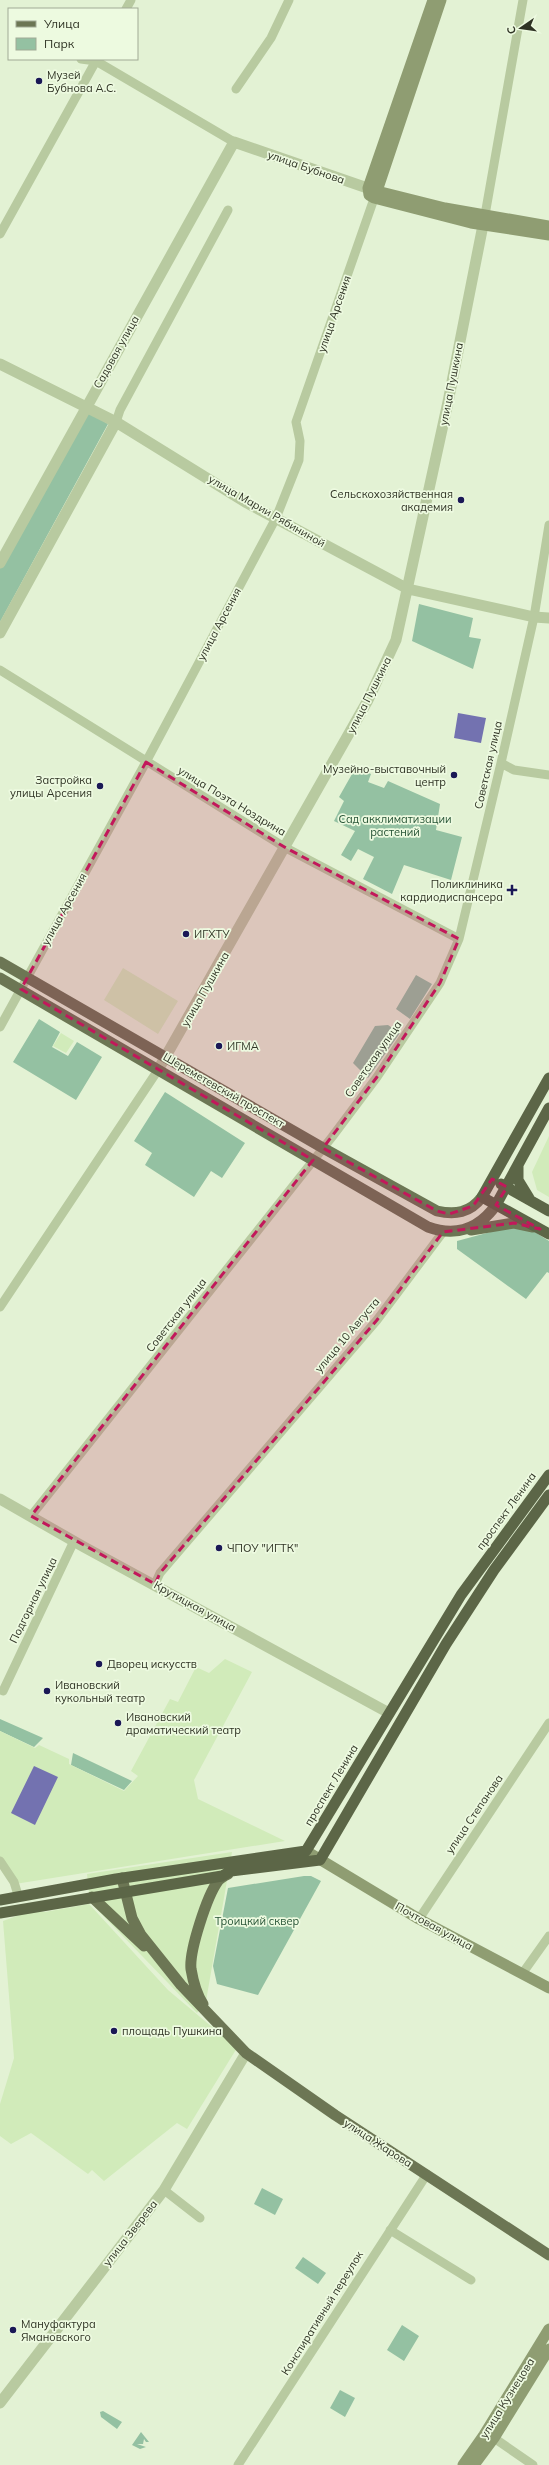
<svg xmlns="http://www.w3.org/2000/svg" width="549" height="2465" font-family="Mulish,sans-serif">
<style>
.green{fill:#94c1a2}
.plaza{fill:#d1ebba}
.water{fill:#7372b0}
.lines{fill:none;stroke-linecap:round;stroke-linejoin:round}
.minor{stroke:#b8caa0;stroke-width:9}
.tertiary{stroke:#b8caa0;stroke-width:11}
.secondary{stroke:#8f9d72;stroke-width:11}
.primary{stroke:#6c7654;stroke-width:11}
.trunk{stroke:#5c6647;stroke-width:11}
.marked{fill:#c2185b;fill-opacity:0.2;stroke:#c2185b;stroke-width:3;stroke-dasharray:8 5;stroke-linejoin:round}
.poi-dot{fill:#1a1856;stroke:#edfae0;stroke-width:1.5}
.labels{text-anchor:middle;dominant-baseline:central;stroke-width:3.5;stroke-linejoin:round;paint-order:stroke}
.poi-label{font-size:11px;fill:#2f3324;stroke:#edfae0;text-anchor:start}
.street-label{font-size:11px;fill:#2f3324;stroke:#edfae0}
.park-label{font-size:11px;fill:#265335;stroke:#edfae0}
</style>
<rect width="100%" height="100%" fill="#e3f2d4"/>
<path class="green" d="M87 411 108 424 0 622V568Z
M419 604 473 618 469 637 481 639 473 669 412 641Z
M356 767 371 774 368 782 384 788 388 781 440 804 436 830 462 837 451 880 404 865 392 894 363 879 374 857 358 849 351 861 341 855 355 831 334 821 344 801 339 797Z
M416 975 432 984 410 1019 396 1009Z
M39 1019 60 1032 52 1047 68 1056 77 1042 102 1057 76 1100 13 1062Z
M388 1025 400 1033 368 1078 353 1063 375 1026Z
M165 1092 245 1143 222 1178 211 1171 194 1197 145 1165 152 1153 134 1141Z
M513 1226 530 1229 549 1241V1273L547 1272 526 1299 457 1249V1241Z
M0 1719 43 1738 34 1747 0 1731Z
M73 1753 132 1781 124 1790 71 1765Z
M304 1876H311L321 1881 258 1995 217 1984 213 1966 228 1888Z
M262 2188 283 2199 275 2215 254 2204Z
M303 2257 326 2273 318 2284 295 2268Z
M402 2325 419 2336 404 2361 387 2350Z
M340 2390 355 2398 345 2417 330 2408Z
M103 2411 122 2422 117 2429 101 2417 100 2412Z
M141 2432 149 2442H146L144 2439 143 2444H137L146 2447 140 2449 132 2445Z"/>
<path class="plaza" d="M123 968 178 1001 158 1034 104 1000Z
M61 1033 74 1041 66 1053 53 1046Z
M549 1136V1197L537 1190 532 1172Z
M225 1659 252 1672 194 1780 198 1799 285 1841 15 1884 0 1858V1731L35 1748 39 1745 69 1759V1764L124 1791 138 1776 131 1771 170 1699 178 1702 196 1667 209 1673Z
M232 1852 206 2001 197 2013 90 1902 87 1874Z
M89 1904 168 1990 237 2048 187 2129 177 2123 104 2181 92 2170 88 2174 31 2133 11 2144 0 2136V2104L14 2058 3 1921 33 1910 45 1912Z"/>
<path class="water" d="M458 713 486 718 481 743 454 738Z
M34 1766 58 1777 35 1825 11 1813Z"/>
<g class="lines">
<path class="minor" d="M126 9 131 0
M81 59 96 61 234 142
M236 89 271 38 289 0
M485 215 523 0
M0 234 97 59
M116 422 120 410 228 210
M0 670 286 848 459 939
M501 763 514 770 549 775
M0 1027 146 762 276 518 299 460 300 441 296 422 376 193
M0 1307 158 1070
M31 1516 332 1137 377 1077 440 983 459 939 501 763 534 617 549 525
M155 1584 160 1573 377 1320 443 1232
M3 1691 74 1541
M0 1861 14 1882 18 1895
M419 1919 549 1723
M522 1974 549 1936
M164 2190 200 2218
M390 2230 471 2280
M494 2438 533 2465
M238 2465 427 2174"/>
<path class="tertiary" d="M0 364 116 422 247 503 408 589 534 617 549 618
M0 563 234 142 376 191
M0 633 116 422
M158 1070 368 700 396 640 448 402 485 215
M0 1499 84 1547 389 1713
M0 2403 164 2190 246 2053"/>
<path class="secondary" d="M433 0 368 188 369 195 374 198 471 223 549 235
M441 0 377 191 445 208 549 226
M306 1851 419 1919 549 1988
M463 2465 484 2435 549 2329
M474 2465 494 2438 549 2349"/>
<path class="primary" d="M0 962 323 1148 437 1211C455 1215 470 1213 482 1197
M0 978 428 1227C456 1237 479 1229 496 1205
M471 1230 514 1223 533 1227
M122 1878 132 1918 141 1935 181 1985 246 2053 335 2115 549 2255
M92 1897 144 1946
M203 2004C197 1995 193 1981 191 1969 189 1951 207 1896 218 1881 220 1878 224 1876 228 1874"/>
<path class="trunk" d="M549 1078 482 1197 549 1234
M518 1166V1180L529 1198
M501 1184 549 1211
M496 1205 549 1108
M0 1900 116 1879 306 1851 461 1595 549 1475
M0 1913 222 1876 231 1871 320 1860 446 1644 494 1570 549 1495"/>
</g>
<path class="marked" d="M146 762 286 848 459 939 440 983 377 1077 323 1148 437 1211 449 1214 473 1206 492 1179 507 1187 496 1205 540 1229 514 1223 443 1232 377 1320 160 1573 155 1584 31 1516 313 1160 21 989Z"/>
<g class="poi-dot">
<circle cx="39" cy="81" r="4"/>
<circle cx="461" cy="500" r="4"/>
<circle cx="454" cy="775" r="4"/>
<circle cx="100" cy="786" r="4"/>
<path d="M510 884h4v4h4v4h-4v4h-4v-4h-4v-4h4z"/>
<circle cx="186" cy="934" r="4"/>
<circle cx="219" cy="1046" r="4"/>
<circle cx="219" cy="1548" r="4"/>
<circle cx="99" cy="1664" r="4"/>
<circle cx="47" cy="1691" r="4"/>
<circle cx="118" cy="1723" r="4"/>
<circle cx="114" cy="2031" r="4"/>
<circle cx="13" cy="2330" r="4"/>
</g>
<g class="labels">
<g class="poi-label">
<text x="47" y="75">Музей<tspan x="47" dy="13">Бубнова А.С.</tspan></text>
<text x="453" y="494" text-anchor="end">Сельскохозяйственная<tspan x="453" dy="13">академия</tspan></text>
<text x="446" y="769" text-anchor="end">Музейно-выставочный<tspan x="446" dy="13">центр</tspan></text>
<text x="92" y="780" text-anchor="end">Застройка<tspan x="92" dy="13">улицы Арсения</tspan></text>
<text x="503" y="884" text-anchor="end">Поликлиника<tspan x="503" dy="13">кардиодиспансера</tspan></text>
<text x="194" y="934">ИГХТУ</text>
<text x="227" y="1046">ИГМА</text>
<text x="227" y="1548">ЧПОУ "ИГТК"</text>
<text x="107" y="1664">Дворец искусств</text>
<text x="55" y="1685">Ивановский<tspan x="55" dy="13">кукольный театр</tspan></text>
<text x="126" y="1717">Ивановский<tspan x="126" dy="13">драматический театр</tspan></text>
<text x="122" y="2031">площадь Пушкина</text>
<text x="21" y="2324">Мануфактура<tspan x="21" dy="13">Ямановского</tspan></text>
</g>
<g class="street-label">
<text transform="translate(306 167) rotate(19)">улица Бубнова</text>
<text transform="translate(334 314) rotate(-71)">улица Арсения</text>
<text transform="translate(116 352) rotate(-61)">Садовая улица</text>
<text transform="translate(451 384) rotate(-79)">улица Пушкина</text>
<text transform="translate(267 511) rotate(30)">улица Марии Рябининой</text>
<text transform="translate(219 624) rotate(-62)">улица Арсения</text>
<text transform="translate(369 695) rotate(-63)">улица Пушкина</text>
<text transform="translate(488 765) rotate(-77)">Советская улица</text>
<text transform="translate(232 801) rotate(31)">улица Поэта Ноздрина</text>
<text transform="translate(64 909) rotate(-61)">улица Арсения</text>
<text transform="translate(205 989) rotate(-60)">улица Пушкина</text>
<text transform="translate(373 1059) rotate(-55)">Советская улица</text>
<text transform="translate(224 1090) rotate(30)">Шереметевский проспект</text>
<text transform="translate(176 1315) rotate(-52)">Советская улица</text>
<text transform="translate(347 1335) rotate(-50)">улица 10 Августа</text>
<text transform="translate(506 1511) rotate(-54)">проспект Ленина</text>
<text transform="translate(33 1600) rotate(-64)">Подгорная улица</text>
<text transform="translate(195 1606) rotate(29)">Крутицкая улица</text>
<text transform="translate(331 1785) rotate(-59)">проспект Ленина</text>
<text transform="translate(474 1814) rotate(-56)">улица Степанова</text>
<text transform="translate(434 1926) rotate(29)">Почтовая улица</text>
<text transform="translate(378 2143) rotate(33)">улица Жарова</text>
<text transform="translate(130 2233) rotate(-52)">улица Зверева</text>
<text transform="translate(322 2313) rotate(-58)">Конспиративный переулок</text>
<text transform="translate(507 2398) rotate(-58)">улица Кузнецова</text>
</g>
<g class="park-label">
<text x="395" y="819">Сад акклиматизации<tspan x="395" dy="13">растений</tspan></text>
<text x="257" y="1921">Троицкий сквер</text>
</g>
</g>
<rect x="8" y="8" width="130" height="52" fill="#edfae0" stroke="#a1aa95"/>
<rect x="16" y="21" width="20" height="6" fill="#6c7654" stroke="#a1aa95"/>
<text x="44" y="28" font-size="12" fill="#2f3324">Улица</text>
<rect x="16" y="38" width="20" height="12" fill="#94c1a2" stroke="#a1aa95"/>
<text x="44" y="48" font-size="12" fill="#2f3324">Парк</text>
<g transform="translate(521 28) rotate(257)" stroke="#edfae0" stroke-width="3" paint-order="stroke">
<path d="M0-3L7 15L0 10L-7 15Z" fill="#2f3324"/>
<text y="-6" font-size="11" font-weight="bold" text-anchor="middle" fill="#2f3324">С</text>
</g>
</svg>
